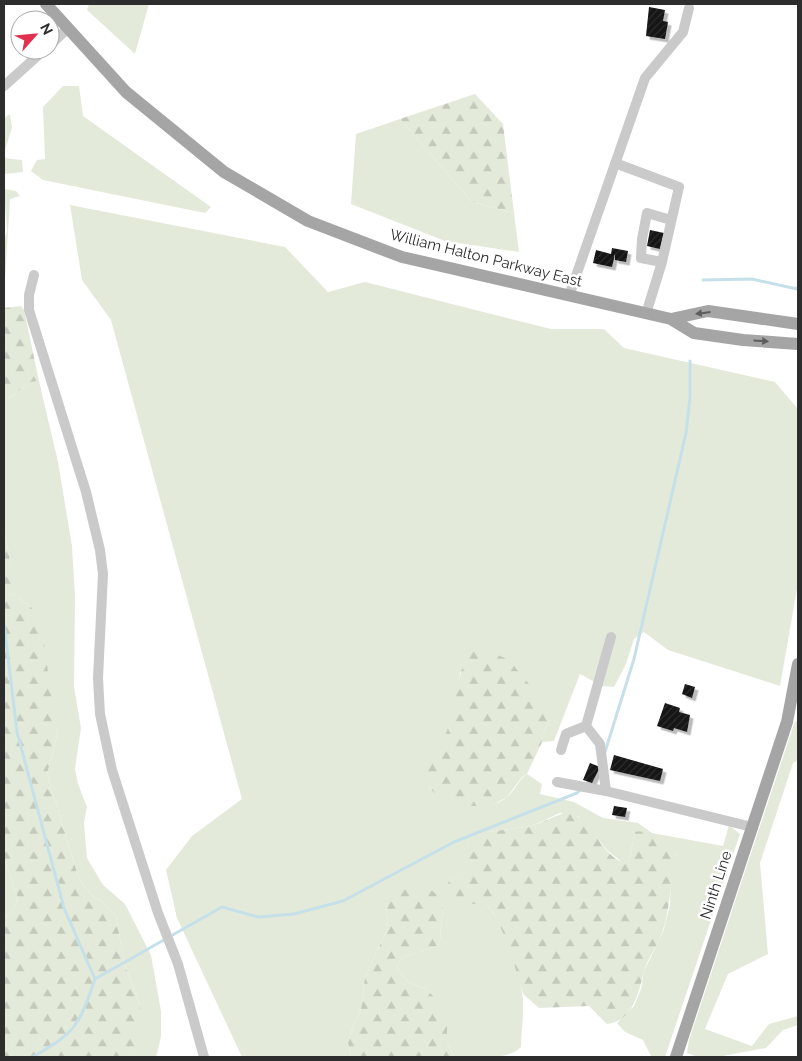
<svg xmlns="http://www.w3.org/2000/svg" width="802" height="1061" font-family="Raleway,sans-serif">
<style>
.green{fill:#e4eada}
.forest{fill:url(#forest-firs)}
.lines{fill:none;stroke-linecap:round;stroke-linejoin:round}
.stream{stroke:#c6e0ea;stroke-width:3}
.building{fill:url(#building-hatch);filter:url(#shadow)}
.minor{stroke:#cacaca;stroke-width:10}
.major{stroke:#a5a5a5;stroke-width:12}
.oneway{fill:#5d5d5d}
.labels{text-anchor:middle;dominant-baseline:central;stroke-width:5;stroke-linejoin:round;paint-order:stroke}
.street-label{font-size:15px;fill:#2d2d2d;stroke:#fff}
</style>
<defs>
<pattern id="forest-firs" width="22" height="20" patternUnits="userSpaceOnUse" patternTransform="scale(1.25)"><rect width="22" height="20" fill="#e4eada"/><path d="M5 1l3.5 6h-7zM16 11l3.5 6h-7z" fill="#c4c9bb"/></pattern>
<pattern id="building-hatch" width="6" height="6" patternUnits="userSpaceOnUse" patternTransform="scale(1.25)"><rect width="6" height="6" fill="#141414"/><path d="M-1 1l2-2M0 6l6-6M5 7l2-2" fill="none" stroke="#2e2e2e"/></pattern>
<filter id="shadow"><feDropShadow dx="3.5" dy="3.5" stdDeviation="0" flood-color="#0004"/></filter>
</defs>
<rect width="100%" height="100%" fill="#fff"/>
<path class="green" d="M89 4H149L135 54 87 10Z
M63 86H79L83 116 211 207 205 213 43 180 31 171 37 160 45 159 43 107Z
M10 114 12 128 4 153V118Z
M400 119 472 202 514 213 519 252 445 241 351 204 356 134Z
M4 158 22 160 23 172 4 174Z
M4 189 16 191 20 196 10 199 4 296V240L7 232Z
M70 205 285 247 328 292 365 282 551 329H604L624 348 775 382 798 409V583L780 686 668 650 644 632 634 639 626 664 614 687 602 686 580 674 554 741 542 742 541 736 550 720 460 672C459 692 455 710 448 729 439 752 420 763 430 789 454 798 483 817 507 797 515 791 518 780 527 774L542 784 540 794 574 802 603 818 638 823 652 833 723 846 729 825 740 834 665 1057 651 1056 643 1040 625 1032 617 1023 634 1006 641 989 644 971 663 932 670 905 671 874 676 854 635 832 628 863 622 862 608 851 578 816 560 813 532 826 488 832 466 871 449 881 455 904H486C506 926 517 964 522 993 525 1010 521 1030 521 1047 508 1061 473 1057 454 1057L447 1042V1018L426 989 408 982 396 967 403 957 437 946 440 940 443 904 386 902 388 928 365 977 361 1009 351 1031 348 1043 351 1057H242L177 918 166 870 192 836 242 799 111 320 82 280Z
M39 381 58 462 72 546 75 596 74 687 81 728 75 769 78 784 87 807 84 823 87 858 103 885 125 904 151 955 161 1011V1037L156 1057H134L140 1005 124 962 116 915 100 900 93 897 79 879 47 774 57 736 32 608 12 593 10 585 9 555 4 529V402L31 382Z
M795 721 798 723V760L793 763 760 863 768 954 728 974 705 1029 752 1046 769 1024 798 1016V1025L783 1030 766 1048 717 1057H698L687 1053 689 1040Z
M4 858 18 899 11 913 4 918Z"/>
<path class="forest" d="M475 94 503 124 514 213 472 202 400 119Z
M21 306 24 310 39 381 31 382 4 402V308Z
M4 529 9 555 12 593 32 608 43 636 57 736 47 774 79 879 93 897 100 900 116 915 124 962 140 1005 141 1020 134 1057H4V918L11 913 18 899 4 858Z
M480 647 509 660 549 708 550 720 541 736 542 742 527 774 522 777 507 797 491 806H472L435 793C430 789 426 783 426 776 425 760 440 745 447 731 449 725 451 718 453 712 458 693 458 655 480 647Z
M566 812C570 813 574 814 577 816 596 828 605 861 628 863L635 832C650 829 669 843 676 855 670 880 671 905 663 930 659 945 647 958 644 972 638 994 633 1021 607 1024L589 1006 539 1008 523 994 508 943 494 914 486 904H455L447 887 449 881 465 871 464 844 488 832 532 826Z
M425 888C434 891 440 895 443 904L440 940 437 946 403 957 396 967 408 982 426 989 439 1002 447 1018V1042L454 1057H351L348 1043 351 1031 361 1009 365 977 388 928 386 902 388 896 393 891Z"/>
<g class="lines">
<path class="stream" d="M703 280 752 279 797 289 798 287
M4 624 17 732 64 908 95 979
M605 752 634 659 686 433 690 397V361
M33 1057C77 1031 78 1027 95 979L222 907 258 917 294 914 343 901 454 842 577 793 580 790"/>
</g>
<path class="building" d="M649 7 665 10 663 21 668 22 665 39 646 36Z
M650 230 664 233 660 249 647 246Z
M612 248 628 251 626 262 615 260V254L612 267 593 263 596 250 611 254Z
M685 684 695 687 692 698 682 694Z
M665 703 680 708 679 712 690 715 687 732 674 728 673 731 657 726Z
M614 755 663 769 660 781 610 770Z
M590 763 600 767 592 783 583 780Z
M614 806 627 808 625 817 612 815Z"/>
<g class="lines">
<path class="minor" d="M50 45 67 29
M4 86 44 50
M615 163 679 187 662 262 646 314
M662 262 641 258 642 239 647 213 671 220
M34 275 29 295V310L86 492 100 550 103 574 98 678 100 714 112 770 158 913 178 964 204 1057
M569 296 645 78 683 32 689 8
M561 750 566 734 586 726
M557 782 606 791 752 827
M606 791 600 744 586 726 611 637"/>
<path class="major" d="M46 4 126 92 224 172 308 221 402 257 671 319 694 333 743 340 798 344
M671 319 708 311 798 324
M676 1057 787 722 798 664"/>
</g>
<defs><path id="oneway-solid" d="M-6-.8H1V-3.2L6.5 0L1 3.2V.8H-6Z" transform="scale(1.25)"/></defs>
<g class="oneway">
<use href="#oneway-solid" transform="translate(703 313) rotate(173)"/>
<use href="#oneway-solid" transform="translate(761 341) rotate(3)"/>
</g>
<g class="labels">
<g class="street-label">
<text transform="translate(486 258) rotate(14)">William Halton Parkway East</text>
<text transform="translate(716 885) rotate(-72)">Ninth Line</text>
</g>
</g>
<rect width="802" height="1061" fill="none" stroke="#2d2d2d" stroke-width="10"/>
<g transform="translate(35 35) rotate(63)"><circle r="24" fill="#ffffff" stroke="#ababab"/>
<path d="M0-4L9 19L0 12L-9 19Z" fill="#e1314f"/>
<text y="-8" font-size="14" font-weight="bold" text-anchor="middle" fill="#2d2d2d">N</text>
</g>
</svg>
